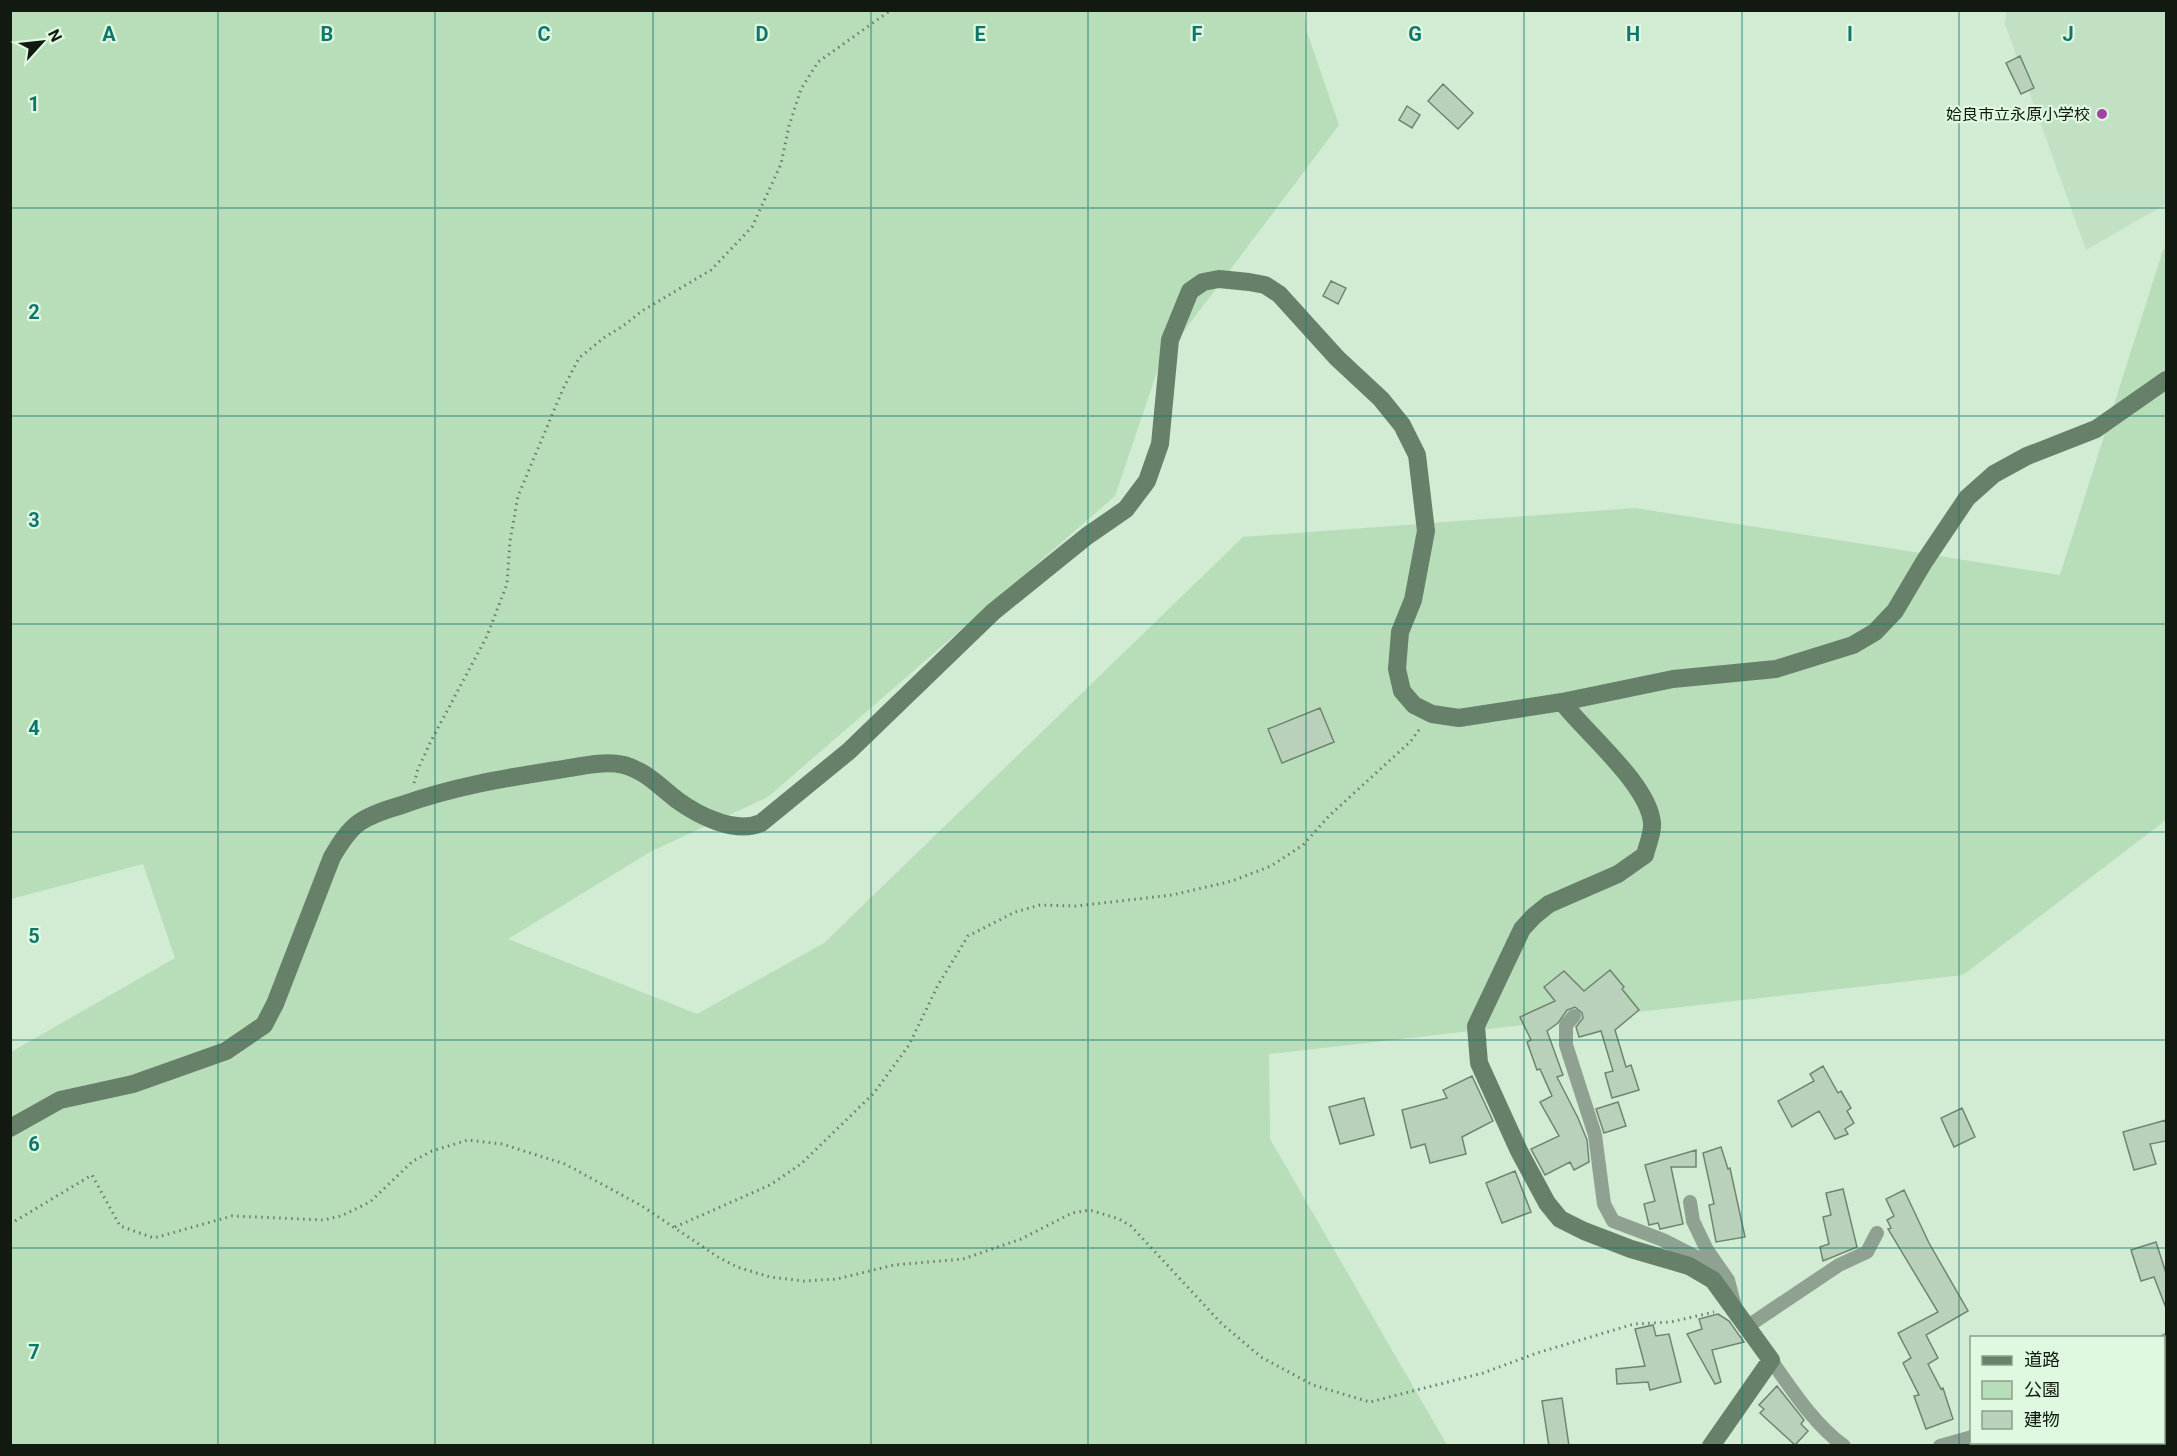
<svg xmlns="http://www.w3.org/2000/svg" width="2177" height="1456" font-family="Roboto,'Noto Sans JP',sans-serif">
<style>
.built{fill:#c2e0c3}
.green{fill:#b7deb9}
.building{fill:#b9d1ba;stroke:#6f8570;stroke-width:1.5}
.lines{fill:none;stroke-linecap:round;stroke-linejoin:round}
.path{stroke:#6c7c6c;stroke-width:3;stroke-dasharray:1.5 4.5;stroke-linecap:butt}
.street{stroke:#8fa190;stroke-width:14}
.secondary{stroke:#678069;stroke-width:18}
.grid{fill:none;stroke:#0f766e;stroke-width:1.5;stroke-opacity:0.55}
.poi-dot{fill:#a441a8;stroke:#dff8e0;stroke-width:2}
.labels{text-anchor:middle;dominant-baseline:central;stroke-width:4.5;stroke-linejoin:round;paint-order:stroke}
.poi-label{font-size:16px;fill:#111911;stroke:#dff8e0;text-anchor:end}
.grid-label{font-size:20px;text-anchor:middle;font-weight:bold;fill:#0f766e;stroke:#dff8e0;stroke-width:4.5;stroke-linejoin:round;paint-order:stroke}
</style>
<rect width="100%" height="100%" fill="#d2ebd3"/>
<path class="built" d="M2006 11H2166V204L2086 250 2005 24Z"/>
<path class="green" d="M11 11H1304L1307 32 1339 125 1160 363 1115 496 768 797 650 852 508 939 697 1014 824 943 1243 537 1635 508 2060 575 2163 250 2166 248V820L1963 975 1269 1054 1270 1139 1447 1445H11V1052L175 958 143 864 11 899Z"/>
<path class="building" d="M2020 56 2034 88 2021 94 2006 63Z
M1443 84 1473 113 1458 129 1428 101Z
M1407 106 1420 115 1412 128 1399 120Z
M1331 281 1346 288 1338 304 1323 296Z
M1320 708 1334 742 1282 763 1268 729Z
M1610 970 1624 987 1622 989 1639 1010 1615 1030 1626 1067 1631 1065 1639 1090 1612 1098 1605 1073 1613 1071 1601 1031 1579 1037 1576 1027 1583 1018 1582 1013 1575 1007 1567 1010 1558 1023 1547 1031 1563 1075 1557 1077 1578 1118 1587 1140 1589 1162 1574 1170 1570 1162 1545 1175 1531 1149 1559 1136 1540 1102 1552 1096 1540 1069 1537 1070 1527 1042 1531 1040 1520 1017 1555 1001 1544 987 1564 971 1584 991Z
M1823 1066 1838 1093 1841 1091 1851 1108 1847 1111 1854 1123 1845 1129 1848 1134 1835 1139 1819 1111 1792 1127 1778 1101 1814 1081 1810 1074Z
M1472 1076 1493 1121 1462 1137 1466 1154 1430 1163 1425 1144 1411 1148 1402 1110 1447 1098 1443 1090Z
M1364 1098 1374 1135 1340 1144 1329 1107Z
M1618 1102 1626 1126 1604 1133 1596 1109Z
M1962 1108 1975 1137 1954 1147 1941 1118Z
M2166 1120V1141L2150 1144 2156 1164 2134 1170 2123 1132Z
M1721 1147 1728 1169 1730 1168 1745 1237 1716 1242 1709 1205 1714 1204 1703 1153Z
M1696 1150V1167H1671L1683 1224 1660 1229 1658 1223 1649 1225 1644 1204 1655 1201 1645 1165Z
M1515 1171 1531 1212 1502 1223 1486 1183Z
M1843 1189 1857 1247 1823 1261 1820 1247 1829 1244 1823 1217 1831 1215 1826 1193Z
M1904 1190 1929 1243 1968 1311 1926 1335 1938 1358 1928 1364 1941 1389 1943 1388 1953 1419 1926 1429 1914 1396 1919 1395 1903 1363 1911 1358 1898 1333 1938 1312 1888 1229 1891 1228 1887 1220 1894 1216 1886 1199Z
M2156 1242 2166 1273V1308L2154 1277 2141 1281 2131 1250Z
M1718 1314 1729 1321 1744 1342 1712 1350 1721 1382 1715 1384 1687 1334 1702 1329 1699 1319Z
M1653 1325 1656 1336 1669 1334 1681 1382 1650 1390 1648 1382 1617 1384 1616 1369 1645 1366 1635 1329Z
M1777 1386 1804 1420 1801 1424 1808 1431 1795 1445 1760 1413 1764 1409 1759 1405Z
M1562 1398 1569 1446H1549L1542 1401Z"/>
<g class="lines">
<path class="path" d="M414 783 418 769 431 741 487 636 507 584 510 541 518 496 563 389 579 358 605 337 623 326 642 311 711 270 752 227 781 164 789 126 801 89 818 62 891 10
M10 1224 92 1175 120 1226 154 1238 232 1216 324 1220 341 1216 370 1202 413 1161 432 1151 468 1140 502 1144 565 1164 642 1206 718 1257 737 1267 770 1277 804 1281 837 1279 894 1265 963 1259 1021 1239 1072 1213 1090 1210 1119 1219 1131 1226 1221 1323 1261 1357 1313 1385 1370 1402 1483 1373 1537 1353 1634 1324 1671 1322 1714 1312
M675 1227 770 1185 801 1164 874 1093 909 1045 938 985 968 936 1015 912 1040 905 1076 906 1172 895 1232 881 1271 866 1303 845 1329 816 1411 741 1421 727
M2142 1442 2144 1446"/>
<path class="street" d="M1574 1016 1566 1025V1045L1595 1135 1604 1204 1613 1221 1663 1240 1706 1262 1711 1279
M1690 1202 1693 1221 1707 1250 1728 1280 1735 1307
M1748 1326 1839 1265 1867 1252 1877 1233
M2164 1343 2166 1340
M1771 1360C1792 1390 1814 1424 1844 1446
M1940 1446 1972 1437"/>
<path class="secondary" d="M1562 702C1586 733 1649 785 1652 823 1653 833 1647 846 1645 855L1618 874 1549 904 1534 916 1522 929 1476 1026 1479 1063 1519 1151 1547 1203 1560 1219 1584 1231 1631 1249 1689 1266 1713 1280 1771 1360 1711 1446
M10 1128 60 1100 133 1084 226 1051 264 1025 275 1004 332 857C339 845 348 830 360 822 372 814 388 809 402 805 452 787 504 778 557 770 578 767 603 760 624 765 646 771 660 787 677 800 699 816 735 834 761 823L849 751 993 612 1087 536 1126 509 1147 481 1160 444 1170 340 1190 291 1203 282 1219 279 1249 282 1265 285 1279 294 1337 358 1381 399 1402 425 1417 455 1426 531 1413 600 1400 632 1397 669 1402 691 1414 705 1432 714 1459 718 1562 702 1673 679 1776 669 1853 645 1875 632 1895 611 1924 562 1967 498 1994 474 2027 456 2096 429 2166 380"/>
</g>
<path class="grid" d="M218 10V1446M435 10V1446M653 10V1446M871 10V1446M1088 10V1446M1306 10V1446M1524 10V1446M1742 10V1446M1959 10V1446M10 208H2166M10 416H2166M10 624H2166M10 832H2166M10 1040H2166M10 1248H2166"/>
<circle class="poi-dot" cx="2102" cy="114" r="6"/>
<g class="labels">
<g class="poi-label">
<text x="2090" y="114">姶良市立永原小学校</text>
</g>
</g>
<g class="grid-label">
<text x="109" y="41">A</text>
<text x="327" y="41">B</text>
<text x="544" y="41">C</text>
<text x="762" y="41">D</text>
<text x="980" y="41">E</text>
<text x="1197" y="41">F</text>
<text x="1415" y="41">G</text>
<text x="1633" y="41">H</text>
<text x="1850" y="41">I</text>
<text x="2068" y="41">J</text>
<text x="34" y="111">1</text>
<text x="34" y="319">2</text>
<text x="34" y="527">3</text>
<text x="34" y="735">4</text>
<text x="34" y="943">5</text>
<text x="34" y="1151">6</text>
<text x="34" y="1359">7</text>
</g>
<rect width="2177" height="1456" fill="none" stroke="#111911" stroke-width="24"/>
<rect x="1970" y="1336" width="195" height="108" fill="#dff8e0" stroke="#8d9f8d" stroke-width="1.5"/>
<rect x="1982" y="1356" width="30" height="9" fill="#678069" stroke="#8d9f8d" stroke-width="1.5"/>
<text x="2024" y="1366" font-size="18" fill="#111911">道路</text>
<rect x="1982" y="1381" width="30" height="18" fill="#b7deb9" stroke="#8d9f8d" stroke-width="1.5"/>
<text x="2024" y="1396" font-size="18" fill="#111911">公園</text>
<rect x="1982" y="1411" width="30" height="18" fill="#b9d1ba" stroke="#8d9f8d" stroke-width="1.5"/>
<text x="2024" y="1426" font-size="18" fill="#111911">建物</text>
<g transform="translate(42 42) rotate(63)" stroke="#dff8e0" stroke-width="4.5" paint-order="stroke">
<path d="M0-4.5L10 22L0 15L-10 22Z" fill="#111911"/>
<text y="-9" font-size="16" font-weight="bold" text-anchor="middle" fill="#111911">N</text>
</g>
</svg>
